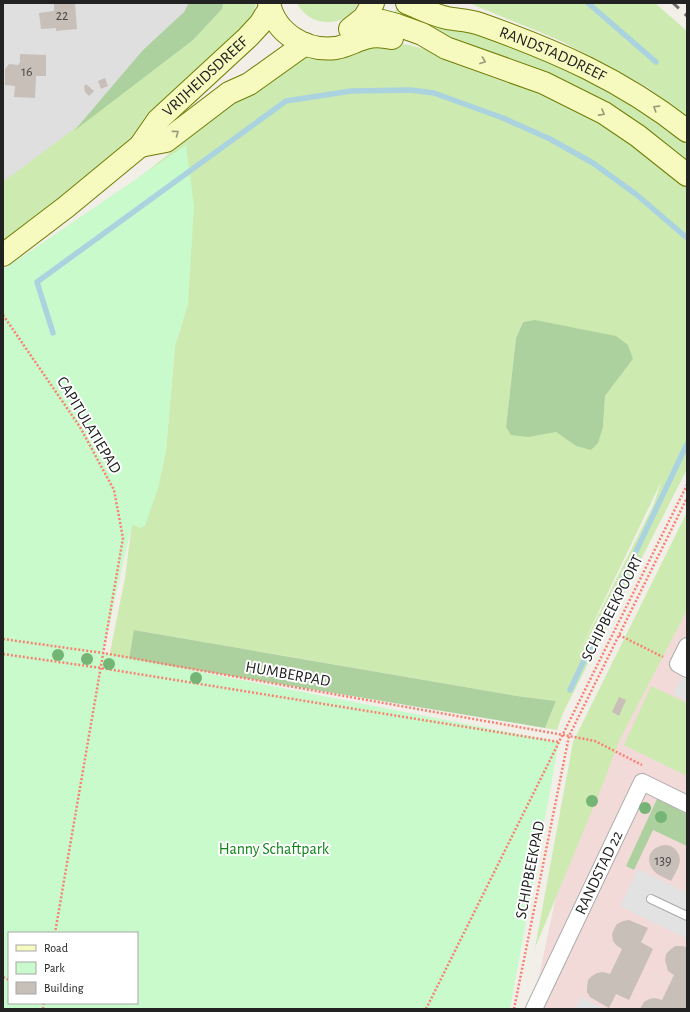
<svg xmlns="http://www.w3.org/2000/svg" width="690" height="1012" font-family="'Alegreya Sans',sans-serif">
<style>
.residential{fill:#e0dfdf}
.commercial{fill:#f2dad9}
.grass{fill:#cdebb0;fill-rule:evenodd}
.forest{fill:#add19e}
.park{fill:#c8facc;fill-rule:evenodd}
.parking{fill:#e2e2e2}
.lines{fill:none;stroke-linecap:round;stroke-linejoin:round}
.stream{stroke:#aad3df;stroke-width:5.5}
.building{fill:#c7bfb8}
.service-casing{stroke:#a9a9a9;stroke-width:10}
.minor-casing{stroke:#a9a9a9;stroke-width:18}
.secondary-casing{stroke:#707d05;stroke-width:24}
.path{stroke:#fa8072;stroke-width:2.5;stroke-dasharray:2 2;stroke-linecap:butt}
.service{stroke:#fff;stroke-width:8}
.minor{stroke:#fff;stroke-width:16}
.secondary{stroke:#f7fabf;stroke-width:22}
.rail{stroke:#707070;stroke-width:3;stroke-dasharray:8 8;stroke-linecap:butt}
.tree{fill:#74b475}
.oneway{stroke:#979978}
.labels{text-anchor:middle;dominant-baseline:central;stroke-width:4;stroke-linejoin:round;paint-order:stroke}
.number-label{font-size:14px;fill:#4b4948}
.street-label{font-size:16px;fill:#222;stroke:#fff}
.park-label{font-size:16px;fill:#0c8416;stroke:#fff}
</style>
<rect width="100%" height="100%" fill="#f2efe9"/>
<path class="residential" d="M3 3H234L3 213Z"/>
<path class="commercial" d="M687 542V1009H532L594 718Z"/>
<path class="grass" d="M223 3H256L254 13 237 39 109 159 3 242V182L193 40 222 9Z
M297 3H358C346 29 309 28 297 3Z
M469 3H655L687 31V117L647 87 561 41Z
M398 4 555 62 635 106 687 144V165L393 17Z
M400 44 410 45 427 50 542 91 599 121 687 185V469L563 713 557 730 545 728 556 701 517 696 135 630 129 659 109 657 125 578 132 523 135 526 158 488 166 450 175 346 188 303 3 302V270L136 180 277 68 295 56 367 47ZM523 321 633 359 605 396 603 427 576 446 556 432 506 427 516 338ZM662 480 653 506 575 661Z
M687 512V610L619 741 603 784 535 948 573 742Z
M651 686 687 703V776L624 745Z"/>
<path class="forest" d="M189 3H223L222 9 193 40 74 131 143 50 184 12Z
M535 320 616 336 628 345 633 359 605 396 603 427 598 443 591 450 576 446 556 432 528 437 511 435 506 427 516 338 523 322Z
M134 630 517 696 556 701 545 728 129 659Z
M657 799 687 814V846L653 830 634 870 626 866Z"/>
<path class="park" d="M186 145 194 206 188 303 175 346 166 450 158 488 145 526 140 528 132 524 103 653 559 742 510 1009H3V270ZM9 933H137V1003H9Z"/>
<path class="parking" d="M687 667V701L673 694Z
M638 869 687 893V939L620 906Z
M581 997 604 1009H575Z"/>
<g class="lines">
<path class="stream" d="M588 3 656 62
M53 333 37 282 286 101 351 91 410 90 434 93 503 118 550 139 593 163 637 195 687 238
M570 690 687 444"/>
</g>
<path class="building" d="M54 3H75L77 29 56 31V28L41 29 39 13 54 11Z
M20 54 46 55V76H36L35 98 14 97 15 86 5 85V69L9 64 18 65 20 62Z
M105 78 108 86 101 89 98 81Z
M86 84 94 91 89 96 85 92 84 87Z
M619 697 626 700 619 716 612 712Z
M665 845 671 846 676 850 679 855 680 861 678 868 671 881 657 874 653 870 650 865 649 859 650 854 654 849 660 846Z
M629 920 648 928 641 942 653 949 629 1000 616 994 609 1008 590 997 587 992V987L588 980 592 976 597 973 603 972 610 974 622 949 616 945 613 941 612 934 614 929 617 924 623 921Z
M675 946H681L687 947V1009H640L644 1002 649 999 655 998 662 1000 674 975 668 971 665 960 666 954 670 950Z"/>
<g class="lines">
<defs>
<path id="service" d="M651 899 687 916"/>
<g id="minor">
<path d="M687 646 678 664 687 669"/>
<path id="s1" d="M534 1009 642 782 687 804"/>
</g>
<g id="secondary">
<path d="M269 3C275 33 306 52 336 48 347 46 355 41 365 38 374 35 383 36 392 38"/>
<path id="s2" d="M407 3C420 8 433 15 447 18 458 20 469 20 480 24 556 51 623 80 687 131"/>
<path d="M358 24 382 21 397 25 422 34 446 48 544 83 604 113 638 136 687 175"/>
<path d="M350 29 364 18 373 3"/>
<path d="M140 146 166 141 229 93 249 84 305 44"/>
<path id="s3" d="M3 255 66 207 140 146 158 120 248 37 260 24 270 8"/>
</g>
</defs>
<use href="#service" class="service-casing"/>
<use href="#minor" class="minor-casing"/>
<use href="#secondary" class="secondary-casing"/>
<path class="path" d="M3 315 80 427 114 490 123 538 55 933
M619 635 663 657
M3 639 103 653 569 736 595 741 642 765
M3 654 101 668 559 742
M3 977 9 980
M43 1009 44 1003
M426 1009 687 485
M514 1009 569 736 687 498"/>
<use href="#service" class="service"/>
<use href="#minor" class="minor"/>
<use href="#secondary" class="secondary"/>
<path class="rail" d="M673 3 687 16"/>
</g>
<g class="tree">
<circle cx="58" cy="655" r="6"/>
<circle cx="87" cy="659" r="6"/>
<circle cx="109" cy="664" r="6"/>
<circle cx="196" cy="678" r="6"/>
<circle cx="592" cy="801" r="6"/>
<circle cx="645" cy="808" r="6"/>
<circle cx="661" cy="817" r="6"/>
</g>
<defs><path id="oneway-chevron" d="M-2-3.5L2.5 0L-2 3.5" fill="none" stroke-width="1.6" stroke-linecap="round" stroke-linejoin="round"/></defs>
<g class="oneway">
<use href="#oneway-chevron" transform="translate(483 61) rotate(20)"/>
<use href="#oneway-chevron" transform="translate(656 108) rotate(-148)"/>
<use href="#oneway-chevron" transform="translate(602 113) rotate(29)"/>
<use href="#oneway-chevron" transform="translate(176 133) rotate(-36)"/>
</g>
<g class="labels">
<g class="number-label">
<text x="62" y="16">22</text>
<text x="27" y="72">16</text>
<text x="663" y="861">139</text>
</g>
<g class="street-label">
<text stroke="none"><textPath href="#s2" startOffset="155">RANDSTADDREEF</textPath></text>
<text stroke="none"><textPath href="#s3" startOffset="271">VRIJHEIDSDREEF</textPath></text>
<text transform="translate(89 425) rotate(59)">CAPITULATIEPAD</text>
<text transform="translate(612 608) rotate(-63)">SCHIPBEEKPOORT</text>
<text transform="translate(288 674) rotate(10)">HUMBERPAD</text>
<text transform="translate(530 870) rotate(-79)">SCHIPBEEKPAD</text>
<text stroke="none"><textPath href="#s1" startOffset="151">RANDSTAD 22</textPath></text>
</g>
<g class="park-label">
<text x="274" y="849">Hanny Schaftpark</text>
</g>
</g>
<rect width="690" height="1012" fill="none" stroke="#222222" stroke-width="8"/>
<rect x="8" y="932" width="130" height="72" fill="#ffffff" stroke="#a7a7a7"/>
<rect x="16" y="945" width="20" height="6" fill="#f7fabf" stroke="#a7a7a7"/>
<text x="44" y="952" font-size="12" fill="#222222">Road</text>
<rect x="16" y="962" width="20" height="12" fill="#c8facc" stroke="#a7a7a7"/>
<text x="44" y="972" font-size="12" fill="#222222">Park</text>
<rect x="16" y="982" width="20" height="12" fill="#c7bfb8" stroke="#a7a7a7"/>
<text x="44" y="992" font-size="12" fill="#222222">Building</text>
</svg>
